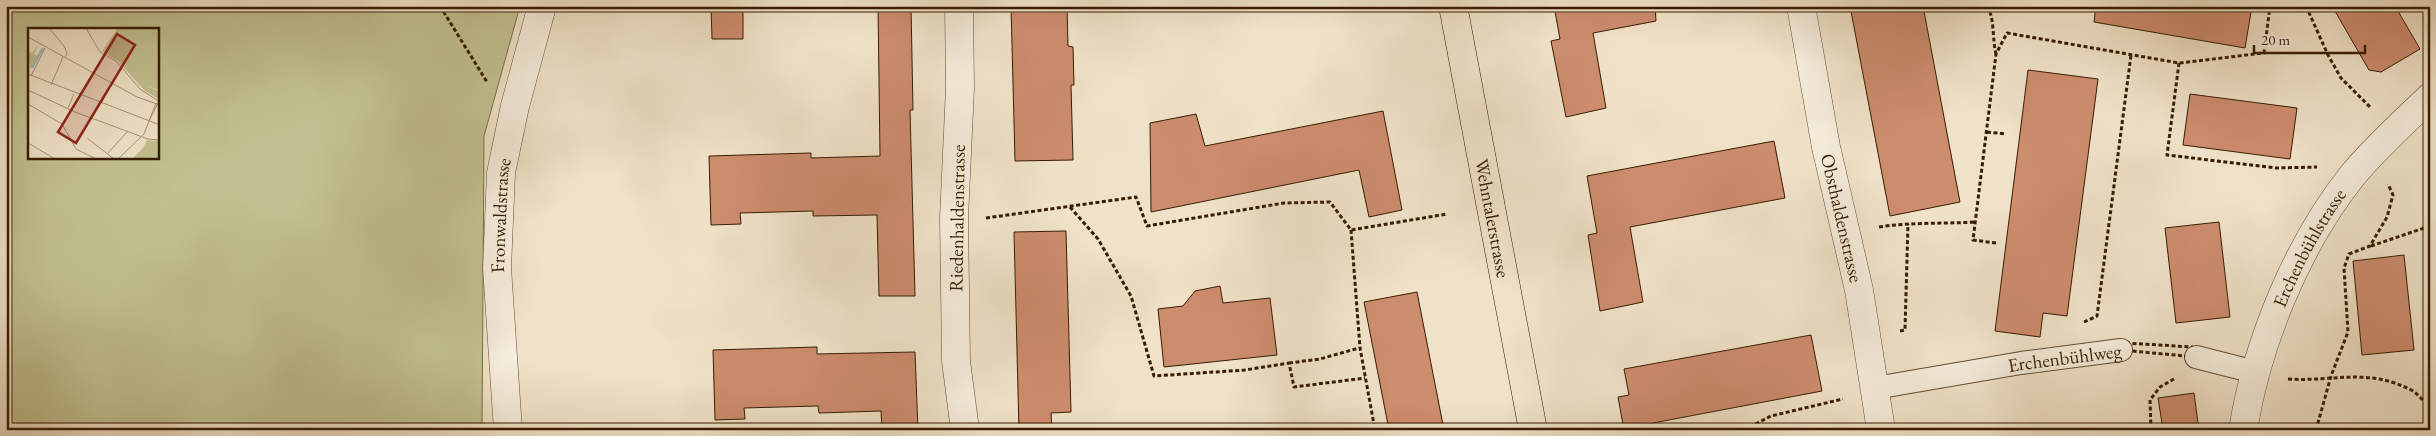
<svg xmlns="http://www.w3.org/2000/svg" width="2436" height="436" font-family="'EB Garamond',serif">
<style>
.green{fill:#c2c090;stroke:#7c6e48;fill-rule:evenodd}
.building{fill:#cd8c6e;stroke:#361d00}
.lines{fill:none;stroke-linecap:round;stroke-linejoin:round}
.service-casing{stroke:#644e32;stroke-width:24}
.minor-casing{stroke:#644e32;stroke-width:29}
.primary-casing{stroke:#361d00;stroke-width:29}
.path{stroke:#361d00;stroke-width:3;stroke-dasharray:4 2.5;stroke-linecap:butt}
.service{stroke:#f5ecdb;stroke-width:22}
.minor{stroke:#f5ecdb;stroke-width:28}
.primary{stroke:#f0e2c8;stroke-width:28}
.labels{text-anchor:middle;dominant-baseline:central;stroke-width:5;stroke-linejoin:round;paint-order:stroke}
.street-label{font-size:19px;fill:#361d00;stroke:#f5ecdb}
.inset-river{fill:none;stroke:#9abdb9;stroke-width:2.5}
.inset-road{fill:none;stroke:#a69378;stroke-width:1}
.view{fill:#8f2418;fill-opacity:0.15;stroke:#8f2418;stroke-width:2.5}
.inset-edge{fill:none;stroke:#361d00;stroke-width:2.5}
</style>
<rect width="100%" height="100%" fill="#f0e2c8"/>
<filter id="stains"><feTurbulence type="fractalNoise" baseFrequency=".004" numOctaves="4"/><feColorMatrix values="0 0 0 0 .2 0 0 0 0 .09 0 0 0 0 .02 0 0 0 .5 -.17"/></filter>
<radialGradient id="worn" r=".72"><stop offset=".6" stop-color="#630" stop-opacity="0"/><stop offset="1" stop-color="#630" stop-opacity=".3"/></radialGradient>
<path class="green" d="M6 6H520L484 136 482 430H6ZM29 29H158V158H29Z"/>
<path class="building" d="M711 6H743V39H712Z
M878 6H911L913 110H910L915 296H879L877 215 813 216V211L740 213 741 224 711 225 709 156 811 153V158L880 156Z
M1011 6H1067L1068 46 1073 47 1074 85H1071L1073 160 1015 161Z
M1554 6H1655L1656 21 1593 33 1606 108 1566 117 1551 41 1560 39Z
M1850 6H1923L1960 202 1890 216Z
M2096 6H2252L2245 48 2094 22Z
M2332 6H2395L2420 49 2381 72 2369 70Z
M2028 70 2098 79 2067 316 2043 313 2040 337 1995 331Z
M2190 94 2297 108 2290 159 2183 145Z
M1383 111 1402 210 1369 217 1359 170 1151 212 1150 123 1196 114 1205 146Z
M1774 141 1785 198 1630 227 1643 302 1600 311 1588 235 1597 233 1587 176Z
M2219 222 2230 317 2176 323 2165 228Z
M1066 231 1071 412 1051 413 1052 430H1019L1014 232Z
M2404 255 2414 350 2362 355 2353 261Z
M1220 286 1223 303 1270 298 1277 355 1164 367 1158 309 1183 306 1195 291Z
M1417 292 1444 430H1389L1364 302Z
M1811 335 1822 391 1653 423 1654 430H1624L1618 397 1629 395 1624 369Z
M817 347V354L915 352 918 430H882L881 411 819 413 818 406 744 408 745 419 715 420 713 350Z
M2194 393 2199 430H2163L2158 398Z"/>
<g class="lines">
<defs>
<g id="service">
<path d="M2196 357 2255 372"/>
<path id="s1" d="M1875 388 2021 363 2121 350"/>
</g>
<g id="minor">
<path d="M959 6 960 88 954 218 956 361 965 430"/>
<path id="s2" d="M1801 6 1826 147 1859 290 1881 430"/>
<path id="s3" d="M508 430 497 268 501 173 515 106 542 6"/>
<path id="s4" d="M2243 430C2257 343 2297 245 2352 176 2375 148 2403 123 2430 97"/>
</g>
<g id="primary">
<path id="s5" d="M1453 6 1533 430"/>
</g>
</defs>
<use href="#service" class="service-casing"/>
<use href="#minor" class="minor-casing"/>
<use href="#primary" class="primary-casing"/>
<path class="path" d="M440 6 487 82
M1987 6C1995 18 1992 39 1996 54
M2306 6 2328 55 2341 78 2371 108
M2179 63 2167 155 2276 168 2317 167
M1987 132 2006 134
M1070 207 1098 239 1131 296 1154 376 1245 370 1289 363 1294 387 1365 378
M986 218 1136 197 1147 226 1284 203 1330 202 1351 230 1447 214
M1879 227C1911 222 1943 224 1975 222
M1351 230 1360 348 1375 430
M1996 243 1973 240 1996 54 2007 33 2179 63 2264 53 2270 6
M2371 246 2430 226
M2084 322 2097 316 2131 55
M1900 331 1905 330 1908 224
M2126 343 2192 347 2196 357 2121 350Z
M1289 363 1320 359 1359 348
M2288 379C2334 382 2368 367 2413 391 2419 395 2424 402 2430 407
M1744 430 1771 416 1843 399
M2151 430 2150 400 2160 387 2174 379
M2316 430 2331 376 2348 332 2344 268 2349 254 2370 246 2387 217 2393 195 2388 184"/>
<use href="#service" class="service"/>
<use href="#minor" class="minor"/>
<use href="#primary" class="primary"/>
</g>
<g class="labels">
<g class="street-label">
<text stroke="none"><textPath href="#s3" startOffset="215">Fronwaldstrasse</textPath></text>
<text transform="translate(957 218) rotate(-89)">Riedenhaldenstrasse</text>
<text stroke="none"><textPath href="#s5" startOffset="216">Wehntalerstrasse</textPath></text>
<text stroke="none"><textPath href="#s2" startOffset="216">Obsthaldenstrasse</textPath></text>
<text stroke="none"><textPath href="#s4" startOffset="195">Erchenbühlstrasse</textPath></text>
<text stroke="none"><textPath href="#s1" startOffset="192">Erchenbühlweg</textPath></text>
</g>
</g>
<g transform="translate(28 28)">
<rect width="131" height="131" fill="#f0e2c8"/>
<path d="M90 0 131 1V62L119 58 131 63V71L117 63 90 33 74 23ZM10 17 6 26 9 28 15 21 2 41 0 23 4 25ZM119 112 131 113V131H104L115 120Z" fill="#c2c090"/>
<path class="inset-river" d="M4 40 15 20"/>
<path class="inset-road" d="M21 0 36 18 39 25 37 30M58 0 72 24 88 33 112 61 132 74M0 9 109 69 132 77M0 46 132 97M3 48 17 20M23 57 35 29M0 62 47 84 120 111 132 112M0 76 34 96 48 121 68 131M40 80 46 66M121 93 130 75M59 110 86 131M0 115 27 131M80 125 100 103M90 131 116 106 128 75"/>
<path class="view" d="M89 6 107 17 48 115 30 104Z"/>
<rect width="131" height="131" class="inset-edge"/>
</g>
<rect width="2436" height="436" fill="none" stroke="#f0e2c8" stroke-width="25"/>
<rect x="8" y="8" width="2421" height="421" fill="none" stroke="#361d00" stroke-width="2.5"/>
<rect x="12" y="12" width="2411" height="411" fill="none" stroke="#361d00"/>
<path d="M2254 45v8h111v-8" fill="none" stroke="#361d00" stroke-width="2.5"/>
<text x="2261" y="45" font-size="15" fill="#361d00" stroke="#f5ecdb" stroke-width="4" paint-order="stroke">20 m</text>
<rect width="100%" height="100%" filter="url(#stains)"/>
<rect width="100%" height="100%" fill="url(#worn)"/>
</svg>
